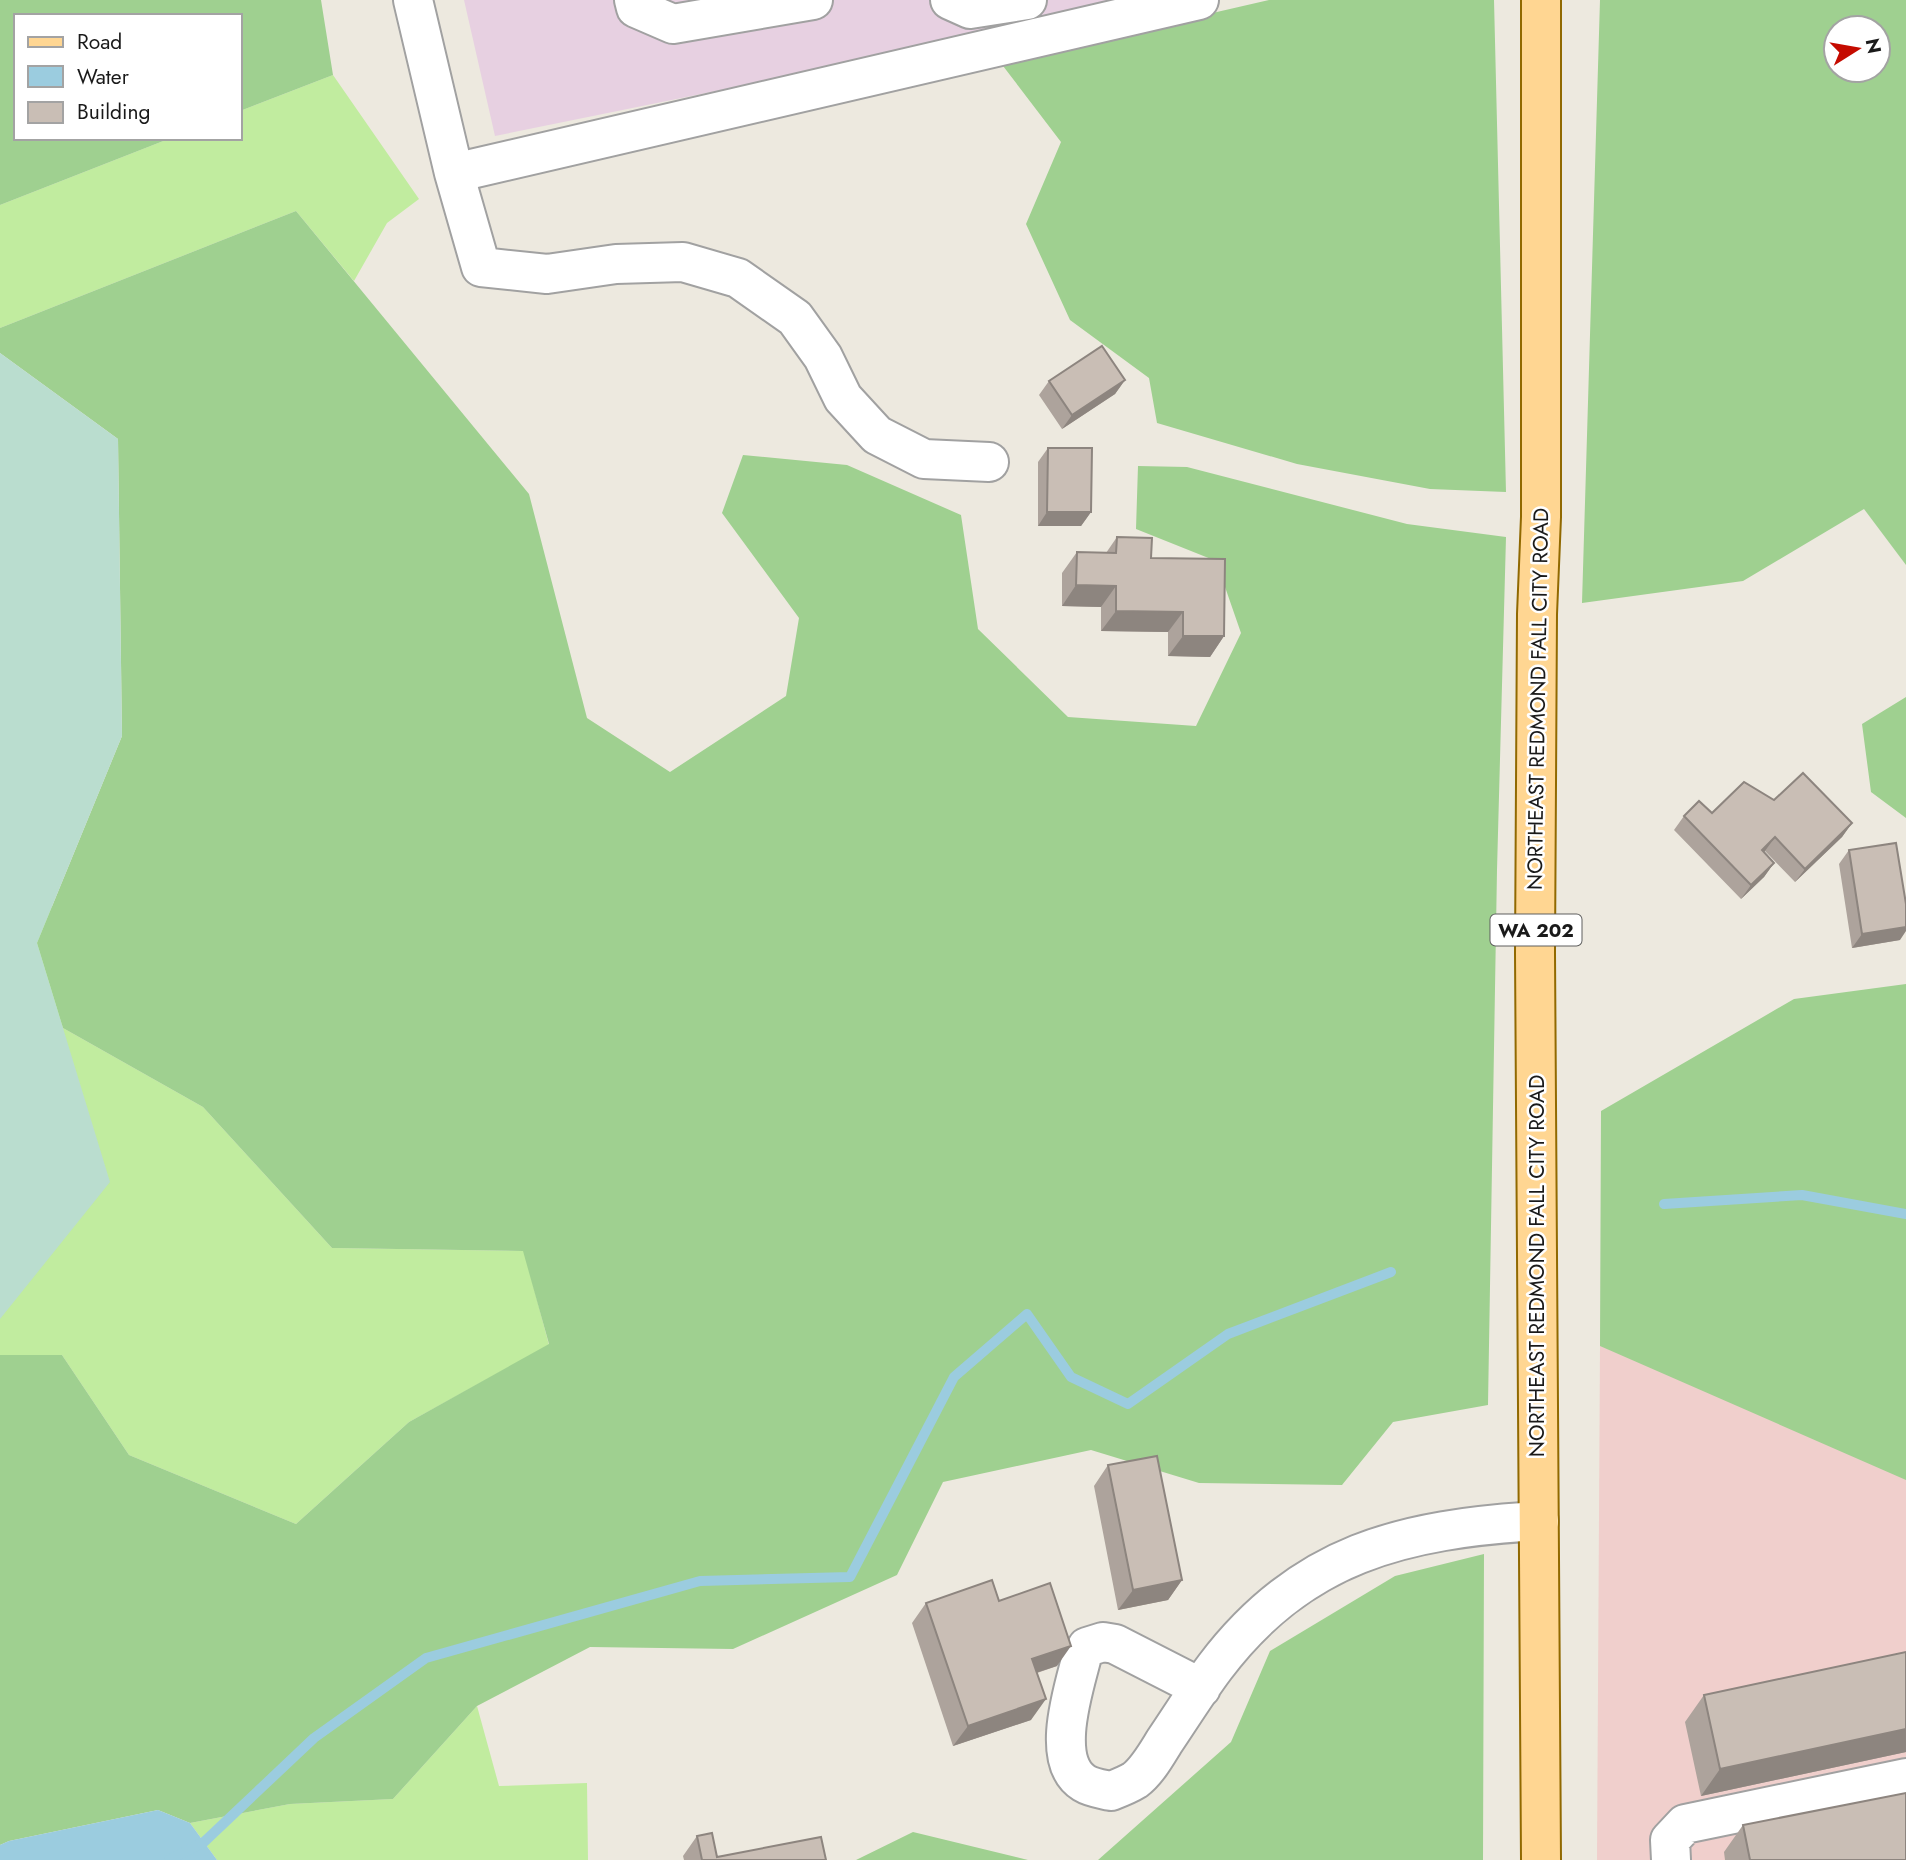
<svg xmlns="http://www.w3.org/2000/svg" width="1906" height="1860" font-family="Jost,sans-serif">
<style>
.commercial{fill:#f0cfcc}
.industrial{fill:#e7d0e1}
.grass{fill:#c1ec9f}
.forest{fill:#9fd090;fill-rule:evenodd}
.wetland{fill:#baddcf}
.water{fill:#9bccdf}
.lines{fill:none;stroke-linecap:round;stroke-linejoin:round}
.stream{stroke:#9bccdf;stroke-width:10}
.minor-casing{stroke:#a1a1a1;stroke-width:42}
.major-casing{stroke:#916900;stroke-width:42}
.minor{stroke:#fff;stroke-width:38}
.major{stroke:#ffd692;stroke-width:38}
.wall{fill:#ada39c}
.shaded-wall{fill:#8d857f}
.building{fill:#c9beb5;stroke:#8d857f;stroke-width:2}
.labels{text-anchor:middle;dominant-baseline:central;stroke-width:5;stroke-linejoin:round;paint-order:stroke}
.shield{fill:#fff;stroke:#5f5f5f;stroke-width:2}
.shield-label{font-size:19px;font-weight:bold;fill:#1a1a1a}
.street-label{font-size:21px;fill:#1a1a1a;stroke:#fff}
</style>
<rect width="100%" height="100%" fill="#ede9df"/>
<path class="commercial" d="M1906 1286V1860H1597L1600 1346Z"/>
<path class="industrial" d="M464 0H1162L495 136Z"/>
<path class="grass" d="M333 75 419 199 387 223 354 281 296 211 0 328V205L171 138H240V111Z
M0 353 63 1028 203 1107 332 1248 524 1251 549 1345 409 1422 296 1524 129 1455 62 1355H0Z
M477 1706 499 1786 587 1783 588 1860H217L190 1823 290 1804 393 1799Z"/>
<path class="forest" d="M0 0H321L333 75 240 111V16H16V138H171L0 205Z
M1269 0H1494L1506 492 1430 489 1297 464 1157 423 1149 378 1070 320 1026 224 1061 142 1000 62Z
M1600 0H1906V565L1864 509 1743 581 1582 603ZM1836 28H1878V70H1836Z
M296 211 529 494 587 718 670 772 786 696 799 618 722 513 743 455 847 465 961 515 978 629 1068 717 1196 726 1241 633 1216 561 1136 529 1138 466 1187 467 1407 524 1506 537 1497 870 1488 1405 1393 1422 1342 1485 1199 1483 1091 1450 943 1482 897 1575 733 1649 590 1647 477 1706 393 1799 290 1804 190 1823 158 1810 9 1841 0 1845V1355H62L129 1455 296 1524 409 1422 549 1344 523 1251 332 1248 203 1107 63 1028 37 943 122 736 118 439 0 353V328Z
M1906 697V818L1871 792 1862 724Z
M1906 984V1480L1600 1346 1601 1111 1794 999Z
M1484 1554 1483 1860H1098L1231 1742 1270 1651 1395 1576Z
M913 1832 1028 1860H856Z"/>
<path class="wetland" d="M0 353 118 439 122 736 37 943 110 1182 0 1319Z"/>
<path class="water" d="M158 1810 190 1823 217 1860H0V1845L9 1841Z"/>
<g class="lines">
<path class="stream" d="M1664 1204 1802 1195 1906 1214
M169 1860 204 1842 314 1738 426 1658 700 1581 850 1577 954 1377 1027 1314 1071 1377 1128 1404 1228 1334 1391 1272"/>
<defs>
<path id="minor" d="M413 0 454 173 1199 0
M634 0 636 8 673 24 813 0
M950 0 970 9 1027 0
M454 173 481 267 547 274 616 264 683 262 738 278 795 318 823 357 843 398 877 435 924 459 989 462
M1201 1688 1115 1644 1103 1642 1087 1647 1082 1656C1074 1688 1049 1761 1084 1783 1092 1788 1102 1789 1111 1791 1119 1788 1127 1785 1135 1780 1147 1771 1156 1755 1164 1742 1181 1717 1197 1691 1215 1667 1301 1553 1403 1529 1539 1521
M1671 1860 1670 1840 1685 1824 1906 1778"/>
<path id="major" d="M1541 0V517L1537 614 1535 953 1541 1860"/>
</defs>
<use href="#minor" class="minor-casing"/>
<use href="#major" class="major-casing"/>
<use href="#minor" class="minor"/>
<use href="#major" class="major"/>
</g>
<path class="wall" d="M1125 380 1115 394 1062 429 1039 395 1049 381Z
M1048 448 1091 512 1081 526H1038V462Z
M1117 537 1151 558 1224 636 1210 657 1168 656V632L1101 631V607L1062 606V573L1077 552 1106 553Z
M1774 800 1852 823 1842 837 1795 882 1765 851 1764 852 1774 863 1764 877 1741 899 1674 830 1684 816 1712 813Z
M1849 850 1900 940 1852 948 1839 864Z
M1108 1465 1182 1580 1168 1600 1118 1610 1094 1486Z
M999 1601 1057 1666 1037 1673 1031 1720 953 1746 912 1623 926 1603Z
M1906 1652V1752L1701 1796 1685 1722 1704 1695Z
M1743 1825 1906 1860H1725L1724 1852Z
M697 1836 717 1857 826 1860H684L683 1856Z"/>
<path class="shaded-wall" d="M1125 380 1115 394 1062 429 1072 415Z
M1047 512H1091L1081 526H1038Z
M1076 585 1116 586 1101 607 1062 606Z
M1116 611 1183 612 1168 632 1101 631Z
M1183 636H1224L1210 657 1168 656Z
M1852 823 1842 837 1795 882 1805 869Z
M1775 837 1765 851 1752 864 1762 850Z
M1774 863 1764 877 1741 899 1751 885Z
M1906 927V931L1900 940 1852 948 1862 934Z
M1182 1580 1168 1600 1118 1610 1133 1590Z
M1071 1646 1057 1666 1017 1679 1032 1659Z
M1046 1699 1031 1720 953 1746 968 1726Z
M1906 1729V1752L1701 1796 1720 1769Z"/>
<path class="building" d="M1102 346 1125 380 1072 415 1049 381Z
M1048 448H1092L1091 512H1047Z
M1117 537 1152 538 1151 558 1225 559 1224 636H1183V612L1116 611V586L1076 585 1077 552 1116 553Z
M1803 773 1852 823 1805 869 1775 837 1762 850 1774 863 1751 885 1684 816 1699 801 1712 813 1744 782 1774 800Z
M1896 843 1906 904V927L1862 934 1849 850Z
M1157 1456 1182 1580 1133 1590 1108 1465Z
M992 1580 999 1601 1050 1583 1071 1646 1032 1659 1046 1699 968 1726 926 1603Z
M1906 1652V1729L1720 1769 1704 1695Z
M1906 1793V1860H1750L1743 1825Z
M712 1833 717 1857 821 1837 826 1860H702L697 1836Z"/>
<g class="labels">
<rect class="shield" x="1490.5" y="914.5" width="91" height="31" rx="5"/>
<g class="shield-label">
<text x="1536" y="930">WA 202</text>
</g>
<g class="street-label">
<text transform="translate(1538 699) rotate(-89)">NORTHEAST REDMOND FALL CITY ROAD</text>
<text transform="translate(1537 1266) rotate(-90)">NORTHEAST REDMOND FALL CITY ROAD</text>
</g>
</g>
<rect x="14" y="14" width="228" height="126" fill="#ffffff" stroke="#a3a3a3" stroke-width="2"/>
<rect x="28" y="37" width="35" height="10" fill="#ffd692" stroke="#a3a3a3" stroke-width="2"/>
<text x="77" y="49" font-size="21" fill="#1a1a1a">Road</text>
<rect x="28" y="66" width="35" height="21" fill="#9bccdf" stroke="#a3a3a3" stroke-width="2"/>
<text x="77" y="84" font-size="21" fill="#1a1a1a">Water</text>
<rect x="28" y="102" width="35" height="21" fill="#c9beb5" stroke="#a3a3a3" stroke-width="2"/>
<text x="77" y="119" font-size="21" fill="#1a1a1a">Building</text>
<g transform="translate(1857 49) rotate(79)"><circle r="33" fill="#ffffff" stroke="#a3a3a3" stroke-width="2"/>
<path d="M0-5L12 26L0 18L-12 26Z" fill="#c50b00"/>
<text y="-10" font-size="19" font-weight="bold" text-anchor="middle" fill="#1a1a1a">N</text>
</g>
</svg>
